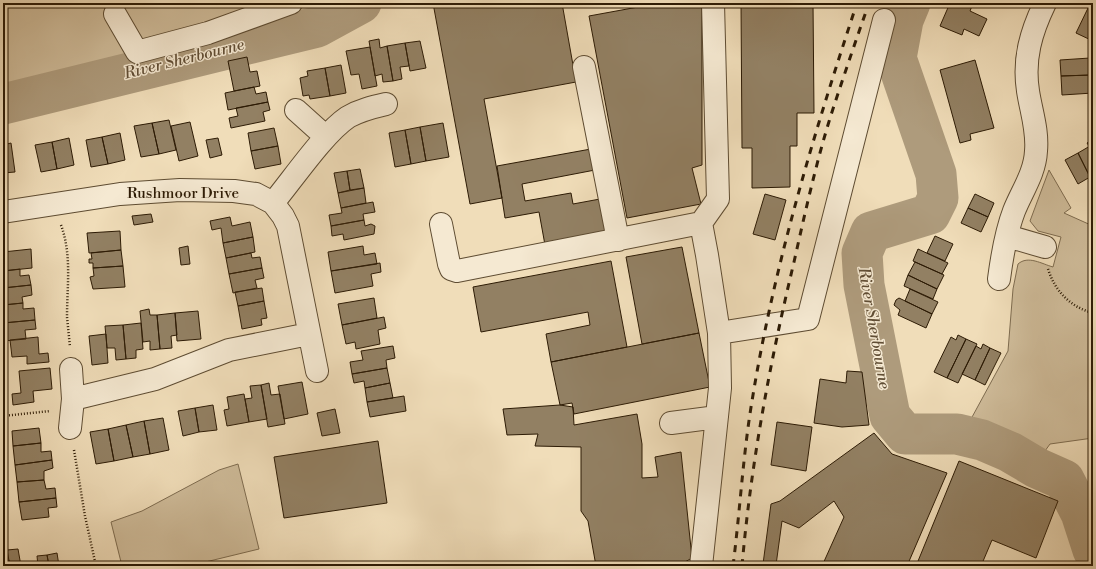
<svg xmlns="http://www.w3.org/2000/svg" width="1096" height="569" font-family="'Libre Bodoni',serif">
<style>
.green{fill:#cfbc9a;stroke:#7e6c50}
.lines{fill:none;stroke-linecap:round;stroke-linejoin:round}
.river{stroke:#ae9b7c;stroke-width:41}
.building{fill:#928063;stroke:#2d1b05}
.minor-casing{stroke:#5e4c32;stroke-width:24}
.path{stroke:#2d1b05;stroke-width:2.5;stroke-dasharray:1 2;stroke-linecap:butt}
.minor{stroke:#f5e9d2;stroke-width:22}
.rail{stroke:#2d1b05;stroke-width:3;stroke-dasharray:7 7;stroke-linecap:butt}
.labels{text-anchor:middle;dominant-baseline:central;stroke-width:3;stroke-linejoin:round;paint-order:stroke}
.street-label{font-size:15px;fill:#2d1b05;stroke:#f5e9d2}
.water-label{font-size:16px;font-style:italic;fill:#614e35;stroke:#f5e9d2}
</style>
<rect width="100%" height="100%" fill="#f0ddb9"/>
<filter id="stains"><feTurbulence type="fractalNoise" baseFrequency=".005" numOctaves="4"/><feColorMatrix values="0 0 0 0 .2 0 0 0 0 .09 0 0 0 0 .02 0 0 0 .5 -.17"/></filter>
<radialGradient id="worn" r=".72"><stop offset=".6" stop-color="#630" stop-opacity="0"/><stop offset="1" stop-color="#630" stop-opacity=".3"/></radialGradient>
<path class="green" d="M3 3H343L314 18 265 30 5 100 3 99Z
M1049 170 1071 208 1064 213 1093 226V438L1050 444 1037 462 1005 443 965 430 1008 351 1013 289 1018 264C1028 255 1042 264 1053 267L1061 237 1038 231 1030 221Z
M238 464 259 549 189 566H122L111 522 142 511 219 470Z"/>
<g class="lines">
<path class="river" d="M910 3 903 20 896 58 936 174 938 198 930 214 871 232 862 253 864 285 890 416 905 434H957L982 440 1010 452 1037 468 1064 480 1081 513 1093 550
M3 104 317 27 361 3"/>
</g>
<path class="building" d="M433 3H562L576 82 484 99 502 198 470 204Z
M660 3H702V165L692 168 701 204 627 218 589 16Z
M741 3H813L814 113H797V146H790V187L752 188V148H742Z
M950 3H964L972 6 970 11 987 19 979 36 964 29 962 35 940 26Z
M1089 6 1093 8V41L1076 33Z
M379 39 380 48 387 46 393 81 383 82 382 74 375 76 369 41Z
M420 41 426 68 410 71 405 43Z
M405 43 409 66 400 67 402 79 393 81 387 46Z
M370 47 377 86 362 89 359 74 351 75 346 51Z
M247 57 250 72 257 71 260 86 234 91 228 61Z
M1090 58 1091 75 1061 76 1060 60Z
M975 60 994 128 970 134 971 140 960 143 940 70Z
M341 65 346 93 330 96 325 68Z
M325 68 330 96 310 99 309 95 303 96 300 78 308 76 307 71Z
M1091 75 1093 93 1062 95 1061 76Z
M254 87 256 94 266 92 268 102 228 110 225 93Z
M268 102 270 110 263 112 265 121 231 128 229 118 238 116 236 108Z
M169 120 176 150 159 154 152 123Z
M190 122 198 156 179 161 171 126Z
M152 123 159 154 141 157 134 126Z
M443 123 449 157 426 161 420 127Z
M420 127 426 161 411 164 405 130Z
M274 128 278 146 251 151 248 133Z
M405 130 411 164 395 167 389 133Z
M120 133 125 160 108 164 102 137Z
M102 137 108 164 91 167 86 140Z
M69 138 74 165 57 169 52 142Z
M218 138 222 155 210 158 206 140Z
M1093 139V152L1087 143Z
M52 142 57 169 41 172 35 145Z
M11 143 15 172 3 173V145Z
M278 146 281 164 255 169 251 151Z
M1090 146 1093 152V176L1090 177 1078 153Z
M591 149 595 170 522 184 525 201 571 193 573 204 600 199 607 234 545 245 539 212 505 218 497 166Z
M1078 153 1090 177 1078 184 1065 160Z
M360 169 364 188 350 190 347 171Z
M347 171 350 190 338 193 334 173Z
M364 188 366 203 341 208 338 193Z
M765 194 786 200 775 240 753 234Z
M975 194 994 203 988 217 968 208Z
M373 202 375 212 363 214 364 220 331 226 329 215 342 213 341 208Z
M968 208 988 217 981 232 961 223Z
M151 214 153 222 134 225 132 216Z
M230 217 232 226 250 222 253 237 223 243 221 228 212 230 210 221Z
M364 220 365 226 371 224 375 226 374 234 344 240 343 234 332 236 331 226Z
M120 231 121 250 89 253 87 233Z
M3 236H6L7 248 3 249Z
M935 236 953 244 945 261 927 253Z
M253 237 255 252 226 258 223 243Z
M188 246 190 264 181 265 179 248Z
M363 246 364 255 375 253 377 264 331 271 328 252Z
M682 247 699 333 642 344 626 257Z
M31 249 32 268 3 271V252Z
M918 249 948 263 942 274 913 261Z
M121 250 123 266 93 268V263H89V259H92L91 253Z
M251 253 252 258 260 257 262 268 229 274 226 258Z
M611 261 627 347 551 362 546 334 590 325 588 312 481 332 473 287Z
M915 262 944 275 937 289 908 275Z
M380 263 381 272 371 274 373 286 335 293 331 271Z
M123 266 125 287 93 289 90 277 94 276 93 268Z
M262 268 264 278 255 280 257 288 233 293 229 274Z
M20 269V276L29 275 31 285 3 288V271Z
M908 275 937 289 933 299 904 286Z
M31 285 32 295 22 297 23 303 3 305V288Z
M262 288 264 301 238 306 235 292Z
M910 289 938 302 932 314 905 301Z
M374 298 377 318 342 325 338 304Z
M899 298 932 314 926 328 898 315 900 310 894 305 896 300Z
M264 301 267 318 261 319 262 325 242 329 238 306Z
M23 303V309L34 308 35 320 3 323V305Z
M149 309 150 315H157L160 349 150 350V341L143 342 140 311Z
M198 311 201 339 177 341 175 313Z
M175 313 177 335 171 336 172 348 160 349 157 315Z
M384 317 386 328 378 330 380 344 356 349 355 342 346 344 342 325Z
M35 320 36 329 25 330 26 339 3 341V323Z
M141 323 143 349 136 350V358L126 359 123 325Z
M123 325 126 359 116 360 115 348H107L105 326Z
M699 333 710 387 574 414 572 403 560 405 551 362Z
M106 334 108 363 92 365 89 336Z
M958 335 966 339 947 378 934 372 951 337 956 340Z
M38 337 39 354 48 353 49 362 27 364V356L12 357 10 340Z
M966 339 977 344 958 383 947 378Z
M983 344 990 348 975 380 962 374 976 346 981 349Z
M393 346 395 358 386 360 387 368 352 374 350 362 363 360 361 351Z
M990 348 1001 353 985 385 975 380Z
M50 368 52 389 33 391 34 402 13 405 12 394 21 393 19 371Z
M387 368 390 383 365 388 364 381 354 383 352 374Z
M847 371 862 372 869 425 842 427 814 423 820 379 846 383Z
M302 382 308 414 284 419 278 386Z
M269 383 271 395 280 394 285 424 268 427 261 385Z
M390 383 393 398 367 402 365 388Z
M261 385 267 419 249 422 245 399 252 398 250 386Z
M244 394 249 422 227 426 224 410 229 409 227 397Z
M404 396 406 411 370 417 367 402Z
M213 405 217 430 199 432 195 408Z
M560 405 573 407 574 425 637 414 642 444V478L658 477 655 457 681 452 692 558 678 566H596L588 521 581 511V447L535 446 538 434 507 435 503 409Z
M195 408 199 432 183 436 178 411Z
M335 409 340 433 322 436 317 413Z
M163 418 169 450 150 454 144 421Z
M144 421 150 454 133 457 126 425Z
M777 422 812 427 806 471 771 465Z
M126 425 133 457 114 461 108 429Z
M39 428 41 443 13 446 12 431Z
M108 429 114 461 96 464 90 432Z
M874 433 892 454 947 473 907 566H822L844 517 834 501 799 528 782 521 776 565 763 564 771 504 780 501Z
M378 441 387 503 284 518 274 457Z
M41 443V452L51 451 52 460 15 465 13 446Z
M52 460 53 468 44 471V480L17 482 15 465Z
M959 461 1058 501 1036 558 992 540 981 566H916Z
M44 480 46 489 55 488 56 498 19 502 17 482Z
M56 498 57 507 48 508 49 517 22 520 19 502Z
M18 549 21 566H10L7 550Z
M57 553 59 566H49L47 555Z
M47 555 49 566H38L37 556Z
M9 560 10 566H3V561Z"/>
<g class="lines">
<defs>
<path id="minor" d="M115 14 137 52 208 33 291 3
M584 67 618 240
M296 110 326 137
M273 203C293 179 324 133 348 117 360 110 373 107 386 104
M3 212 120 194 180 190 234 191 256 194 273 203 283 216 288 226 317 371
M701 223 707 255 719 333 720 388 701 566
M441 224 449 264 451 269 457 271 701 223 718 199 713 3
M1007 236 1045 247
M999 279C1002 256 1006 232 1014 211 1022 191 1035 173 1036 151 1038 130 1031 111 1028 91 1023 59 1031 32 1045 3
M719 333 808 319 884 20
M73 399 155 379 229 350 309 334
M671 423 717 417
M70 428 73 399 71 369"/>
</defs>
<use href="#minor" class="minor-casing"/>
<path class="path" d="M61 225C72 255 67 286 67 317 68 327 69 337 70 347
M1048 269C1055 291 1070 307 1093 313
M3 416 50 411
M74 450 85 516 96 566"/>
<use href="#minor" class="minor"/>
<path class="rail" d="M733 566C740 511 743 455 752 401 774 265 814 133 857 3
M742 566C751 463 770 362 794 262 805 213 816 163 831 115 843 78 856 40 869 3"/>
</g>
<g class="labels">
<g class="street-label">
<text x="183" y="193">Rushmoor Drive</text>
</g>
<g class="water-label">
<text transform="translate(184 59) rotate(-14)">River Sherbourne</text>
<text transform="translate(874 328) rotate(80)">River Sherbourne</text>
</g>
</g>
<rect width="1096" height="569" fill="none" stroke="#f0ddb9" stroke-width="16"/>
<rect x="4" y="4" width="1088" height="561" fill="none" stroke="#2d1b05" stroke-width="2"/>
<rect x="8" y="8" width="1080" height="553" fill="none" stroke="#2d1b05"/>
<rect width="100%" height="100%" filter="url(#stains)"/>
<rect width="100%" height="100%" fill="url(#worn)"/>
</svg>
